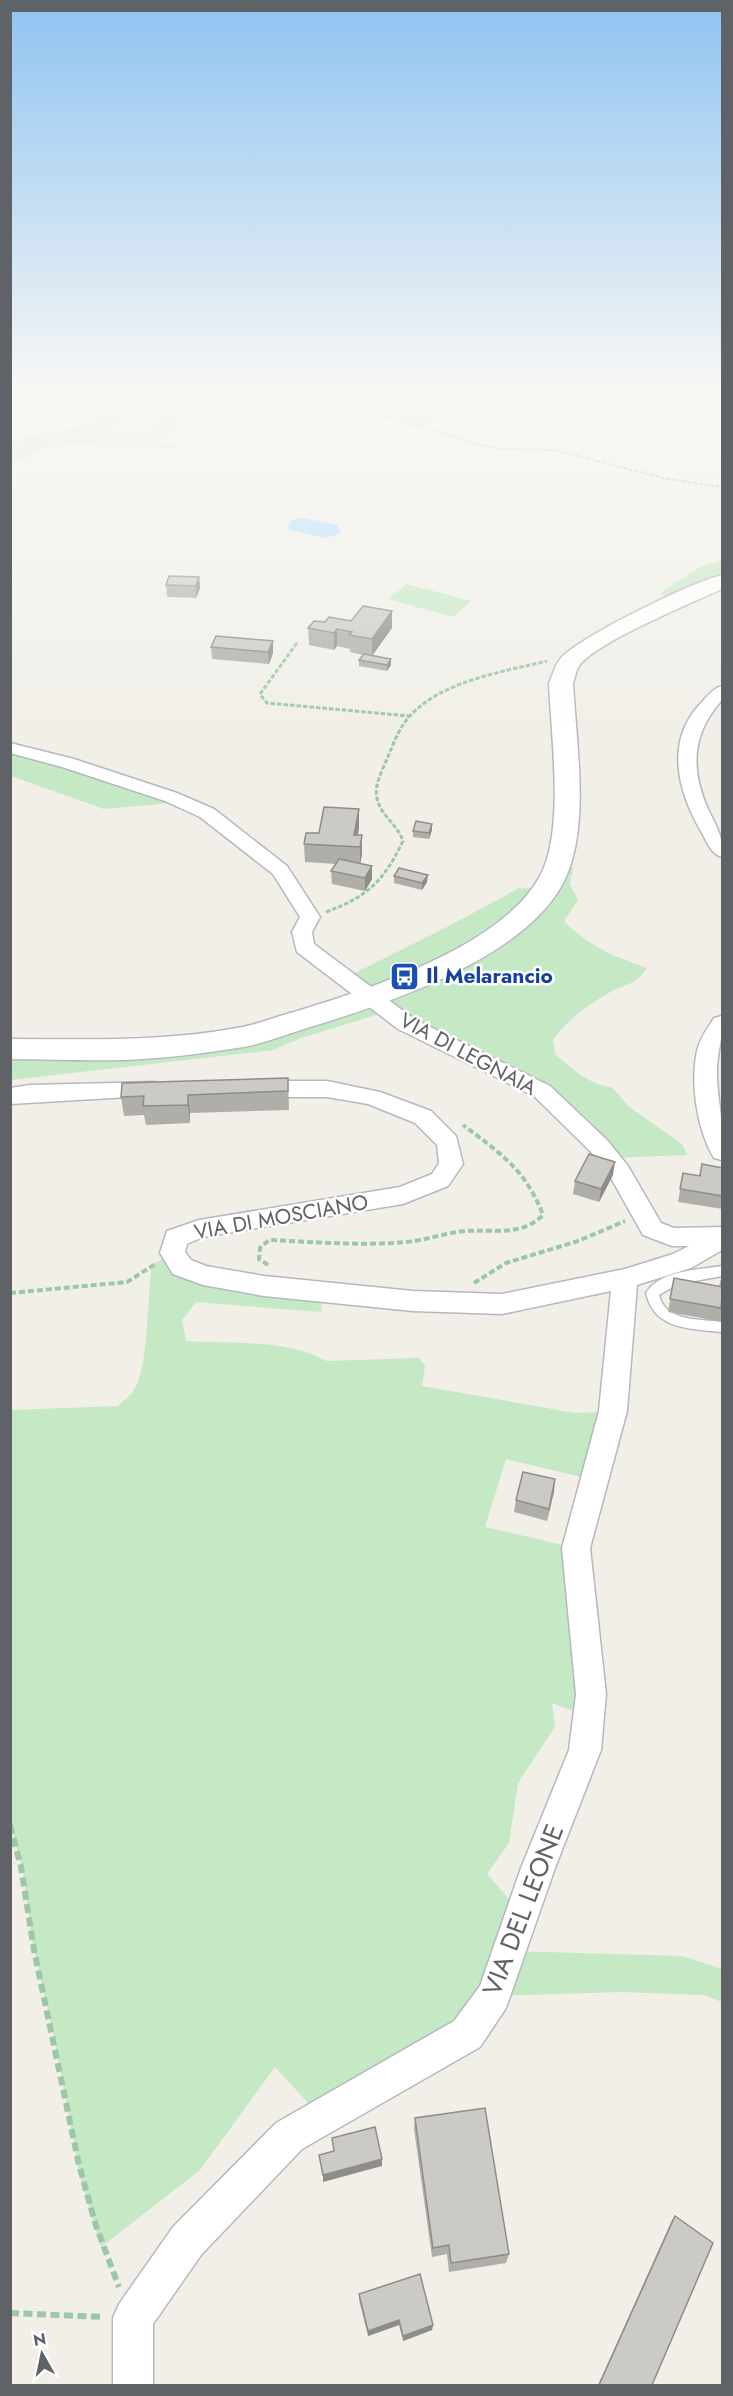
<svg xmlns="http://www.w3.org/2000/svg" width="733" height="2396" font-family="Jost,sans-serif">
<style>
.green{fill:#c5e8c5}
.water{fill:#aadaff}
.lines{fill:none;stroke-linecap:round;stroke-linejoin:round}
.lane-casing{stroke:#b5b8bc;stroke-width:3}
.street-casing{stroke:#b5b8bc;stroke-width:3}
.secondary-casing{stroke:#b6babf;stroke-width:3}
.path-far3{stroke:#9cc7a9;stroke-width:2;stroke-dasharray:4 1.5;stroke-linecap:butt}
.path-far2{stroke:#9cc7a9;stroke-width:3;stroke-dasharray:4.5 2;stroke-linecap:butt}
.path-far1{stroke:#9cc7a9;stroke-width:4;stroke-dasharray:6 3;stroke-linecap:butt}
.path{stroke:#9cc7a9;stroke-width:6;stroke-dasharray:9 4.5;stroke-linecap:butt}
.lane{fill:#fff;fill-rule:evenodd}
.street{fill:#fff;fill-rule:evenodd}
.secondary{fill:#fff;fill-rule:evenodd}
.wall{fill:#afaea9}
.shaded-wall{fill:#8f8d8a}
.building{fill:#cccac5;stroke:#8f8d8a;stroke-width:1.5}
.labels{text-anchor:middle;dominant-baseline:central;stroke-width:5;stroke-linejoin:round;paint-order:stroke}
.transit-label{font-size:21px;font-weight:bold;fill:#164399;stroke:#fff;text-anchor:start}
.street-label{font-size:21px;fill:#5f6368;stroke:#fff}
.near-street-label{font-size:26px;fill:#5f6368;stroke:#fff}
</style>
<rect width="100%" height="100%" fill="#f1efe8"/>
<path class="green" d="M309 395H513L499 404 482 399 421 428Z
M116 403 143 409 108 432 149 431 162 416 174 413 180 415 184 423 159 442 180 448 102 447 82 443 44 449 14 463 11 461V445C33 427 55 436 79 426 92 421 104 411 116 403Z
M722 560V581L675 602 660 593 700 567Z
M407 584 471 601 453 617 388 599Z
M11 748 183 802 104 809 11 776Z
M558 865 573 868 570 884 578 900 564 921C588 946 615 957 647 968 635 985 629 983 612 991 591 1003 566 1020 553 1040L555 1054C574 1070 587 1084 612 1087L629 1107 682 1144 687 1155 609 1158 542 1091 389 1011 301 1038 273 1050 11 1080V1049L240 1038 371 999 345 978 447 927 519 888 545 889Z
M172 1253 182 1267 323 1292 321 1312 196 1302 182 1320 186 1341C231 1344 286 1339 327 1361L419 1358 425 1366 422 1386 575 1413 613 1411 594 1480 506 1459 485 1527 576 1548 589 1717 552 1703 555 1727 518 1783 509 1843 487 1874 522 1913 510 1951 682 1956 722 1969V2002L704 1995 621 1992 494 1996 321 2117 275 2067 200 2170 101 2247 80 2177 54 2037 31 1937 24 1878 11 1825 10 1410 118 1406C123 1401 130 1396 134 1390 149 1367 147 1296 152 1265Z"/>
<path class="water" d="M304 518 337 525 341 533 326 538 289 530 288 525 292 520Z"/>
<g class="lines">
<defs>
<path id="lane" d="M722 1266V1276L678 1284 659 1295C665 1322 700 1319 722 1322V1332C691 1329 654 1330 646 1293 660 1270 698 1270 722 1266Z"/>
<path id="street" d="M722 686V700C692 733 690 769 708 809 716 826 724 837 722 857 711 854 707 842 702 833 678 793 664 741 701 703 707 697 713 688 722 686Z
M10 743 74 759 177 793 214 809 287 866 320 917 312 932 314 944 414 1019 550 1086 607 1140 628 1166 661 1223 674 1228 722 1227V1250L691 1268 637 1285 627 1411 590 1548 606 1694 601 1750 555 1868 506 2008 480 2047 302 2149 201 2255 153 2324V2386H113V2318L119 2304 173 2227 276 2123 454 2021 480 1986 521 1868 569 1750 576 1694 562 1548 599 1411 611 1291 502 1314 413 1311 264 1296 203 1285 173 1274 160 1253 167 1231 199 1220 400 1187 432 1174 439 1163 437 1145 415 1123 368 1104 327 1097H256L248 1094 245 1089 248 1084 256 1081H327L380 1092 431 1111 456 1136 463 1164 448 1186 403 1204 203 1237 187 1244 185 1252 191 1260 206 1266 264 1276 413 1291 502 1294 625 1269 673 1254 689 1246H672L643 1235 611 1178 591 1152 534 1096 398 1029 297 952 292 932 300 917 273 874 200 817 165 801 62 767 10 753Z
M722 1016C724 1033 718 1049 717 1067 716 1098 726 1129 722 1160L714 1158C697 1130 690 1083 697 1051 700 1038 707 1029 714 1018Z
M155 1082 163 1085 166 1090 163 1095 10 1104V1088L30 1085Z"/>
<path id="secondary" d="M722 575V589C692 603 596 642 579 666 576 670 575 678 573 683 576 740 589 819 568 872 536 956 386 1004 307 1028 284 1035 260 1045 237 1048 206 1053 174 1057 142 1059 99 1062 54 1059 10 1059V1039C86 1039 162 1042 237 1028 256 1025 275 1017 294 1012 367 990 502 947 540 876 565 830 551 736 549 683 553 675 555 664 561 658 583 635 690 583 722 575Z"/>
</defs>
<use href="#lane" class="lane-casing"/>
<use href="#street" class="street-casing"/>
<use href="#secondary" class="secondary-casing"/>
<path class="path-far3" d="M309 395 497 449 554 450 668 479 722 487
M10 408 50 395"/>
<path class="path-far2" d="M297 643 260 694 267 703 409 716
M326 912C367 897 384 881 403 841 398 825 380 815 377 798 374 785 382 771 387 759 393 745 398 730 408 718 440 681 502 672 547 661"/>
<path class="path-far1" d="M268 1265 259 1259 260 1248 269 1240C315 1242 361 1246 407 1242 426 1240 445 1233 465 1231 493 1229 521 1237 543 1215 526 1170 500 1153 463 1125
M474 1283 506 1263 578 1241 625 1221
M10 1293 127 1282 157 1263"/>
<path class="path" d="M10 1825 21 1867 34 1950 79 2165 96 2226 119 2287
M10 2313 103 2317"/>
<use href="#lane" class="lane"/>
<use href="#street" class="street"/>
<use href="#secondary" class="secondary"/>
</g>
<path class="wall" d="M199 577 200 588 196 598 167 597 166 585Z
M325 622 392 628 372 655 391 659V665L387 671 359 666V660L363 655 350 652V649L337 646 334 650 309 645 308 628Z
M273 641V653L269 664 212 659 211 647Z
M432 824V830L429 839 413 837V831Z
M359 827 358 835 362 854 360 864 372 866V879L365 891 332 884 331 871 336 864 305 862 304 844 319 833Z
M394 876 427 882 422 890 394 883Z
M288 1078 289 1110 190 1113V1123L146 1125 144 1115 124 1116 121 1097Z
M702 1164 723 1168V1209L678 1202 683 1173 699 1176Z
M613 1175 599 1202 573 1194 575 1181Z
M723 1272V1322L668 1312 674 1278 719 1286Z
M555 1479 547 1521 514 1512 516 1500Z
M415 2118 509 2254 506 2263 449 2272 447 2254 432 2257 414 2129Z
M675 2216 652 2385H598L672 2220Z
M359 2294 433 2325 432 2330 403 2341 399 2325 368 2336 359 2300Z"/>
<path class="shaded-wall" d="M199 577 200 588 196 598V586Z
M392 611V628L372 656V639Z
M337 629V646L334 650V633Z
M273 641V653L269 664 268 652Z
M391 659V665L387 671V665Z
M359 809V827L356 847 354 835Z
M432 824V830L429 839V833Z
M362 835V854L360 865V847Z
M372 866V879L365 891V878Z
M428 875 427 882 422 890V883Z
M188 1095 190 1113V1123L188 1105Z
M615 1162 613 1175 599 1202 601 1189Z
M555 1479 554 1492 547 1521 549 1509Z
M382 2159V2166L323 2182V2175Z
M399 2320V2325L368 2336V2331Z
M433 2325 432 2330 403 2341V2336Z"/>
<path class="building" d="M169 576 199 577 196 586 166 585Z
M363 606 392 611 372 639 349 635 352 632 337 629 334 633 308 628 314 621 325 622 329 617 351 621Z
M216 636 273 641 268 652 211 647Z
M364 654 391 659 387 665 359 660Z
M324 807 359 809 354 835H362L360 847 304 844 306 833H319Z
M416 821 432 824 429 833 413 831Z
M339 859 372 866 365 878 331 871Z
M399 868 428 875 422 883 394 876Z
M288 1078V1091L188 1095V1105L143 1106 144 1096 121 1097 122 1083Z
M589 1154 615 1162 601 1189 575 1181Z
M702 1164 723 1168V1196L680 1189 683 1173 700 1176Z
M674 1278 723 1287 721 1308 670 1299Z
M523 1472 555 1479 549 1509 516 1500Z
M485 2108 509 2254 451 2263 449 2245 433 2248 415 2118Z
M375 2127 382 2159 323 2175 319 2155 334 2151 332 2138Z
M675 2216 713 2243 652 2385H599Z
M420 2274 433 2325 403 2336 399 2320 368 2331 359 2294Z"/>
<linearGradient id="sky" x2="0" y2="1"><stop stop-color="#8fc3f1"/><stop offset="0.54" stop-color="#f9f8f5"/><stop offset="1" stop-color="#f9f8f5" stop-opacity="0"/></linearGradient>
<rect width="733" height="731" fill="url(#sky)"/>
<defs>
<symbol id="bus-square" viewBox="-11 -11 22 22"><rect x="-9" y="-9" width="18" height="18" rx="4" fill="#1a4fb4" stroke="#fff"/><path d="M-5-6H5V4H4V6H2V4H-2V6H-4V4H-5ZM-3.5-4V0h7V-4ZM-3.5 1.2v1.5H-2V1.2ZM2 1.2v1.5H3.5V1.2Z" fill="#fff"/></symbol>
</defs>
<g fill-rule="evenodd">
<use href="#bus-square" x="388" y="960" width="33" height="33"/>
</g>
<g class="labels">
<g class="transit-label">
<text x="426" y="976">Il Melarancio</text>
</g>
<g class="street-label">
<text transform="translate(468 1054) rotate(28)">VIA DI LEGNAIA</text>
<text transform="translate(281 1217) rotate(-10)">VIA DI MOSCIANO</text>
</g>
<g class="near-street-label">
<text transform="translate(523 1910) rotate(-69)">VIA DEL LEONE</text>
</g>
</g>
<rect width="733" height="2396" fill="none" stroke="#5f6368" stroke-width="24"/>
<g transform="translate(42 2354) rotate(351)" stroke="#ffffff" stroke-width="4.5" paint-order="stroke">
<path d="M0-4.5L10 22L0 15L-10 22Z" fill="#5f6368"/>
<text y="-9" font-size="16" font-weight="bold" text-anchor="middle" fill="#5f6368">N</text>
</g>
</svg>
